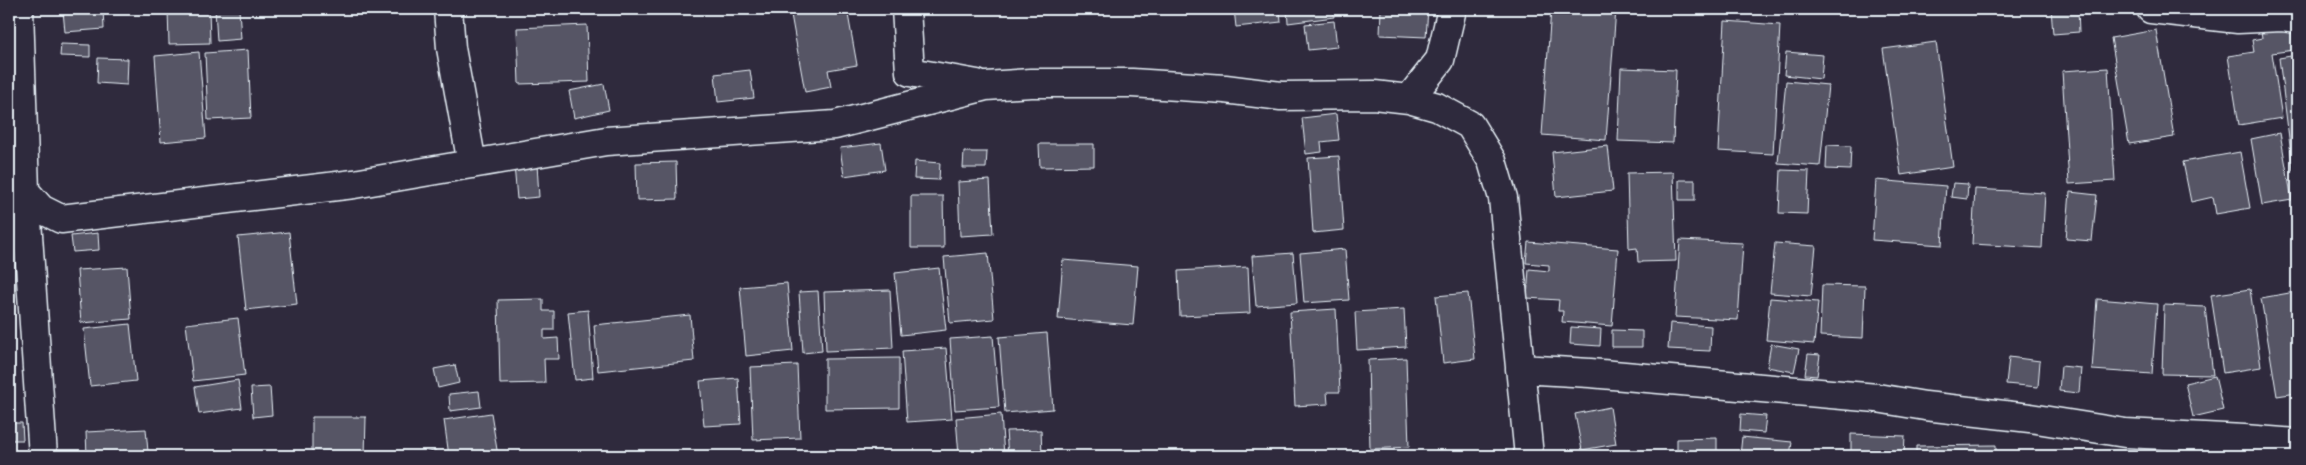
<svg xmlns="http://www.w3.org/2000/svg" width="2306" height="465" font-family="Pangolin,sans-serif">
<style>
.building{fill:#575565;stroke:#e8f1f8}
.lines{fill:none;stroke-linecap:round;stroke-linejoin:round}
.minor-casing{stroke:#e8f1f8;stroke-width:31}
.minor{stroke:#2f2a3d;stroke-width:28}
</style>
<rect width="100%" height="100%" fill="#2f2a3d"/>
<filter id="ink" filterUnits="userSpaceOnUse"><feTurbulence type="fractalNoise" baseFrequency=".02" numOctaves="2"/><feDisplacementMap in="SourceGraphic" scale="10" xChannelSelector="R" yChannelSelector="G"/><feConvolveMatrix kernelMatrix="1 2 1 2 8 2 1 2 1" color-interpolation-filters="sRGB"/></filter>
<g filter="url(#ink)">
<path class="building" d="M103 9 104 29 65 32 63 11Z
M168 9H209L210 43 169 44Z
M215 9H239L241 39 217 41Z
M790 9H847L857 65 828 70 831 87 805 92Z
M1234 9H1280L1281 22 1236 27Z
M1287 9H1333L1334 17 1288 23Z
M1381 9H1428L1426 37 1380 35Z
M1551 9H1616L1606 140 1542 135Z
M2051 9H2078L2079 32 2053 34Z
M2290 19 2294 50 2272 53 2282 118 2239 125 2228 56 2254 52 2252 40 2262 38 2260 23Z
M1334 21 1337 47 1308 50 1305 24Z
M1725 21 1780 25 1773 154 1718 151Z
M587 25 589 82 519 84 517 28Z
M2156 30 2174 137 2129 144 2111 38Z
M1936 42 1953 167 1901 175 1883 49Z
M61 44 90 45V57L60 56Z
M248 50 251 118 208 120 205 53Z
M199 52 206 138 161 142 155 56Z
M1786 52 1823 55 1821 79 1784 75Z
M2297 55V169L2293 170 2279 58Z
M98 58 128 59 127 85 97 83Z
M1621 68 1676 70 1673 143 1618 141Z
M2108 68 2115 181 2069 184 2062 71Z
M750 70 754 98 718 102 715 74Z
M1786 81 1828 85 1820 166 1778 163Z
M604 84 609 110 574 118 569 91Z
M1336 114 1339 140 1321 142 1322 152 1306 154 1302 118Z
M2280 133 2292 200 2262 205 2251 139Z
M881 143 885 170 844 176 840 148Z
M1039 144H1094V166L1040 167Z
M1827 145 1851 146 1850 170 1826 169Z
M1608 146 1613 191 1556 197 1552 152Z
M964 152H987L986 168H963Z
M2240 152 2250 208 2216 214 2213 197 2191 202 2183 162Z
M1339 156 1344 230 1313 233 1308 158Z
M915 161 940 163 939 180 914 179Z
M676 162 677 199 637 200 636 163Z
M537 164 539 197 517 199 514 165Z
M1781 170 1809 171 1807 214 1779 213Z
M1673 172 1676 261 1638 262 1637 248 1629 249 1627 173Z
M990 180 993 234 960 236 958 182Z
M1679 180H1695V200H1679Z
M1876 180 1946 186 1942 245 1872 240Z
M1953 183 1968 184 1967 199 1951 197Z
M1975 189 2045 193 2042 248 1972 244Z
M2070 192 2097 195 2092 241 2066 239Z
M911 196H943L944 248H911Z
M289 232 297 304 246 310 238 237Z
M98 233 99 250 73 252 71 236Z
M1680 240 1743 243 1738 320 1675 317Z
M1528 242 1618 249 1612 326 1562 322 1563 311H1558L1559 300 1527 298 1529 269 1549 271V265L1526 263Z
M1775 243 1816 246 1811 296 1770 293Z
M1345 249 1349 300 1304 303 1300 253Z
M988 253 994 319 950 323 944 257Z
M1293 253 1297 303 1256 306 1252 256Z
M1063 260 1138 266 1133 325 1058 319Z
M127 267 131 319 81 323 77 270Z
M1248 267 1250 313 1180 316 1178 271Z
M939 268 946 330 901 335 895 273Z
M787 283 793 351 746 356 740 287Z
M1822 285 1865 286 1863 338 1820 336Z
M2250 289 2261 367 2223 373 2211 295Z
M890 290 893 348 826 351 824 292Z
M818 291 822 351 803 353 799 292Z
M2295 292 2297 304V393L2277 396 2261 298Z
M1468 293 1475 359 1443 363 1436 296Z
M1770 298 1818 302 1814 344 1766 340Z
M543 299V311H554V330H544V339L558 338 559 359H544L545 383 500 384 498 300Z
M2097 299 2157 304 2152 374 2092 370Z
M2164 305 2205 307 2213 375 2162 374Z
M1336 309 1340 392H1327L1328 404 1295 406 1290 312Z
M1404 309 1406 347 1357 350 1355 312Z
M588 310 593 378 575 380 568 312Z
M690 315 694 361 598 371 594 325Z
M238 318 245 375 193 381 186 324Z
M1670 323 1711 326 1710 351 1668 349Z
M130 324 136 381 90 386 84 329Z
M1571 327 1601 329 1600 346 1570 344Z
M1612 330 1642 331V347H1612Z
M1047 333 1053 409 1005 413 999 337Z
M993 336 999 407 955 410 950 339Z
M1771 344 1799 349 1794 372 1767 367Z
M9 346 12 388H9Z
M946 348 952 419 907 422 902 351Z
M1808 354 1820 355 1817 376 1805 375Z
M2009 357 2040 361 2038 387 2006 384Z
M899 358V408L825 409V359Z
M1406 358 1409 447 1370 449 1368 360Z
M455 365 459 383 438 388 434 369Z
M797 365 800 438 753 440 750 367Z
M2061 366 2081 368 2079 393 2059 391Z
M2215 376 2223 410 2193 417 2185 383Z
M738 378 741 424 704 426 700 381Z
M238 380 242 408 199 414 195 387Z
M270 387 272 415 253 417 251 388Z
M479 391 481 407 450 411 449 394Z
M1610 407 1616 444 1582 450 1575 414Z
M491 413 498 456H449L444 420Z
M1001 414 1004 456H959L956 418Z
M1741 414 1766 416 1764 433 1740 431Z
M312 417H366L365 456H312Z
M9 423H22L23 440H9Z
M146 429 148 452 87 456 86 432Z
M1041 430 1042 455 1008 456 1006 431Z
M1851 434 1905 436 1904 456H1851Z
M1742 437 1792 442 1790 456H1740Z
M1717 438V456H1677V439Z
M1996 445V456H1916V446Z
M436 451 437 456H406V455Z
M2046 454 2077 455V456H2045Z"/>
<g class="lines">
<defs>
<path id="minor" d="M19 9 25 191 41 209 61 219 354 184 606 141 835 125 986 86 1031 83H1132L1225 89 1281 96 1374 95 1409 99 1437 107 1470 125 1492 161 1503 198 1529 456
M448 9 451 48 472 164
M906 9 910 72 977 84
M2151 9 2238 19 2282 17 2297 19
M1409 99 1440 60 1452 9
M25 191 43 456
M1520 369 1590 373 1877 398 1925 406 2030 418 2125 433 2244 439 2297 443"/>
</defs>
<use href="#minor" class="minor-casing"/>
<use href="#minor" class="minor"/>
</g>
</g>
<rect width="2306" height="465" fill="none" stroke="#2f2a3d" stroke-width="30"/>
<rect x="15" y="15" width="2276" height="435" fill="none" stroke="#e8f1f8" stroke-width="2" filter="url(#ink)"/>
</svg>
